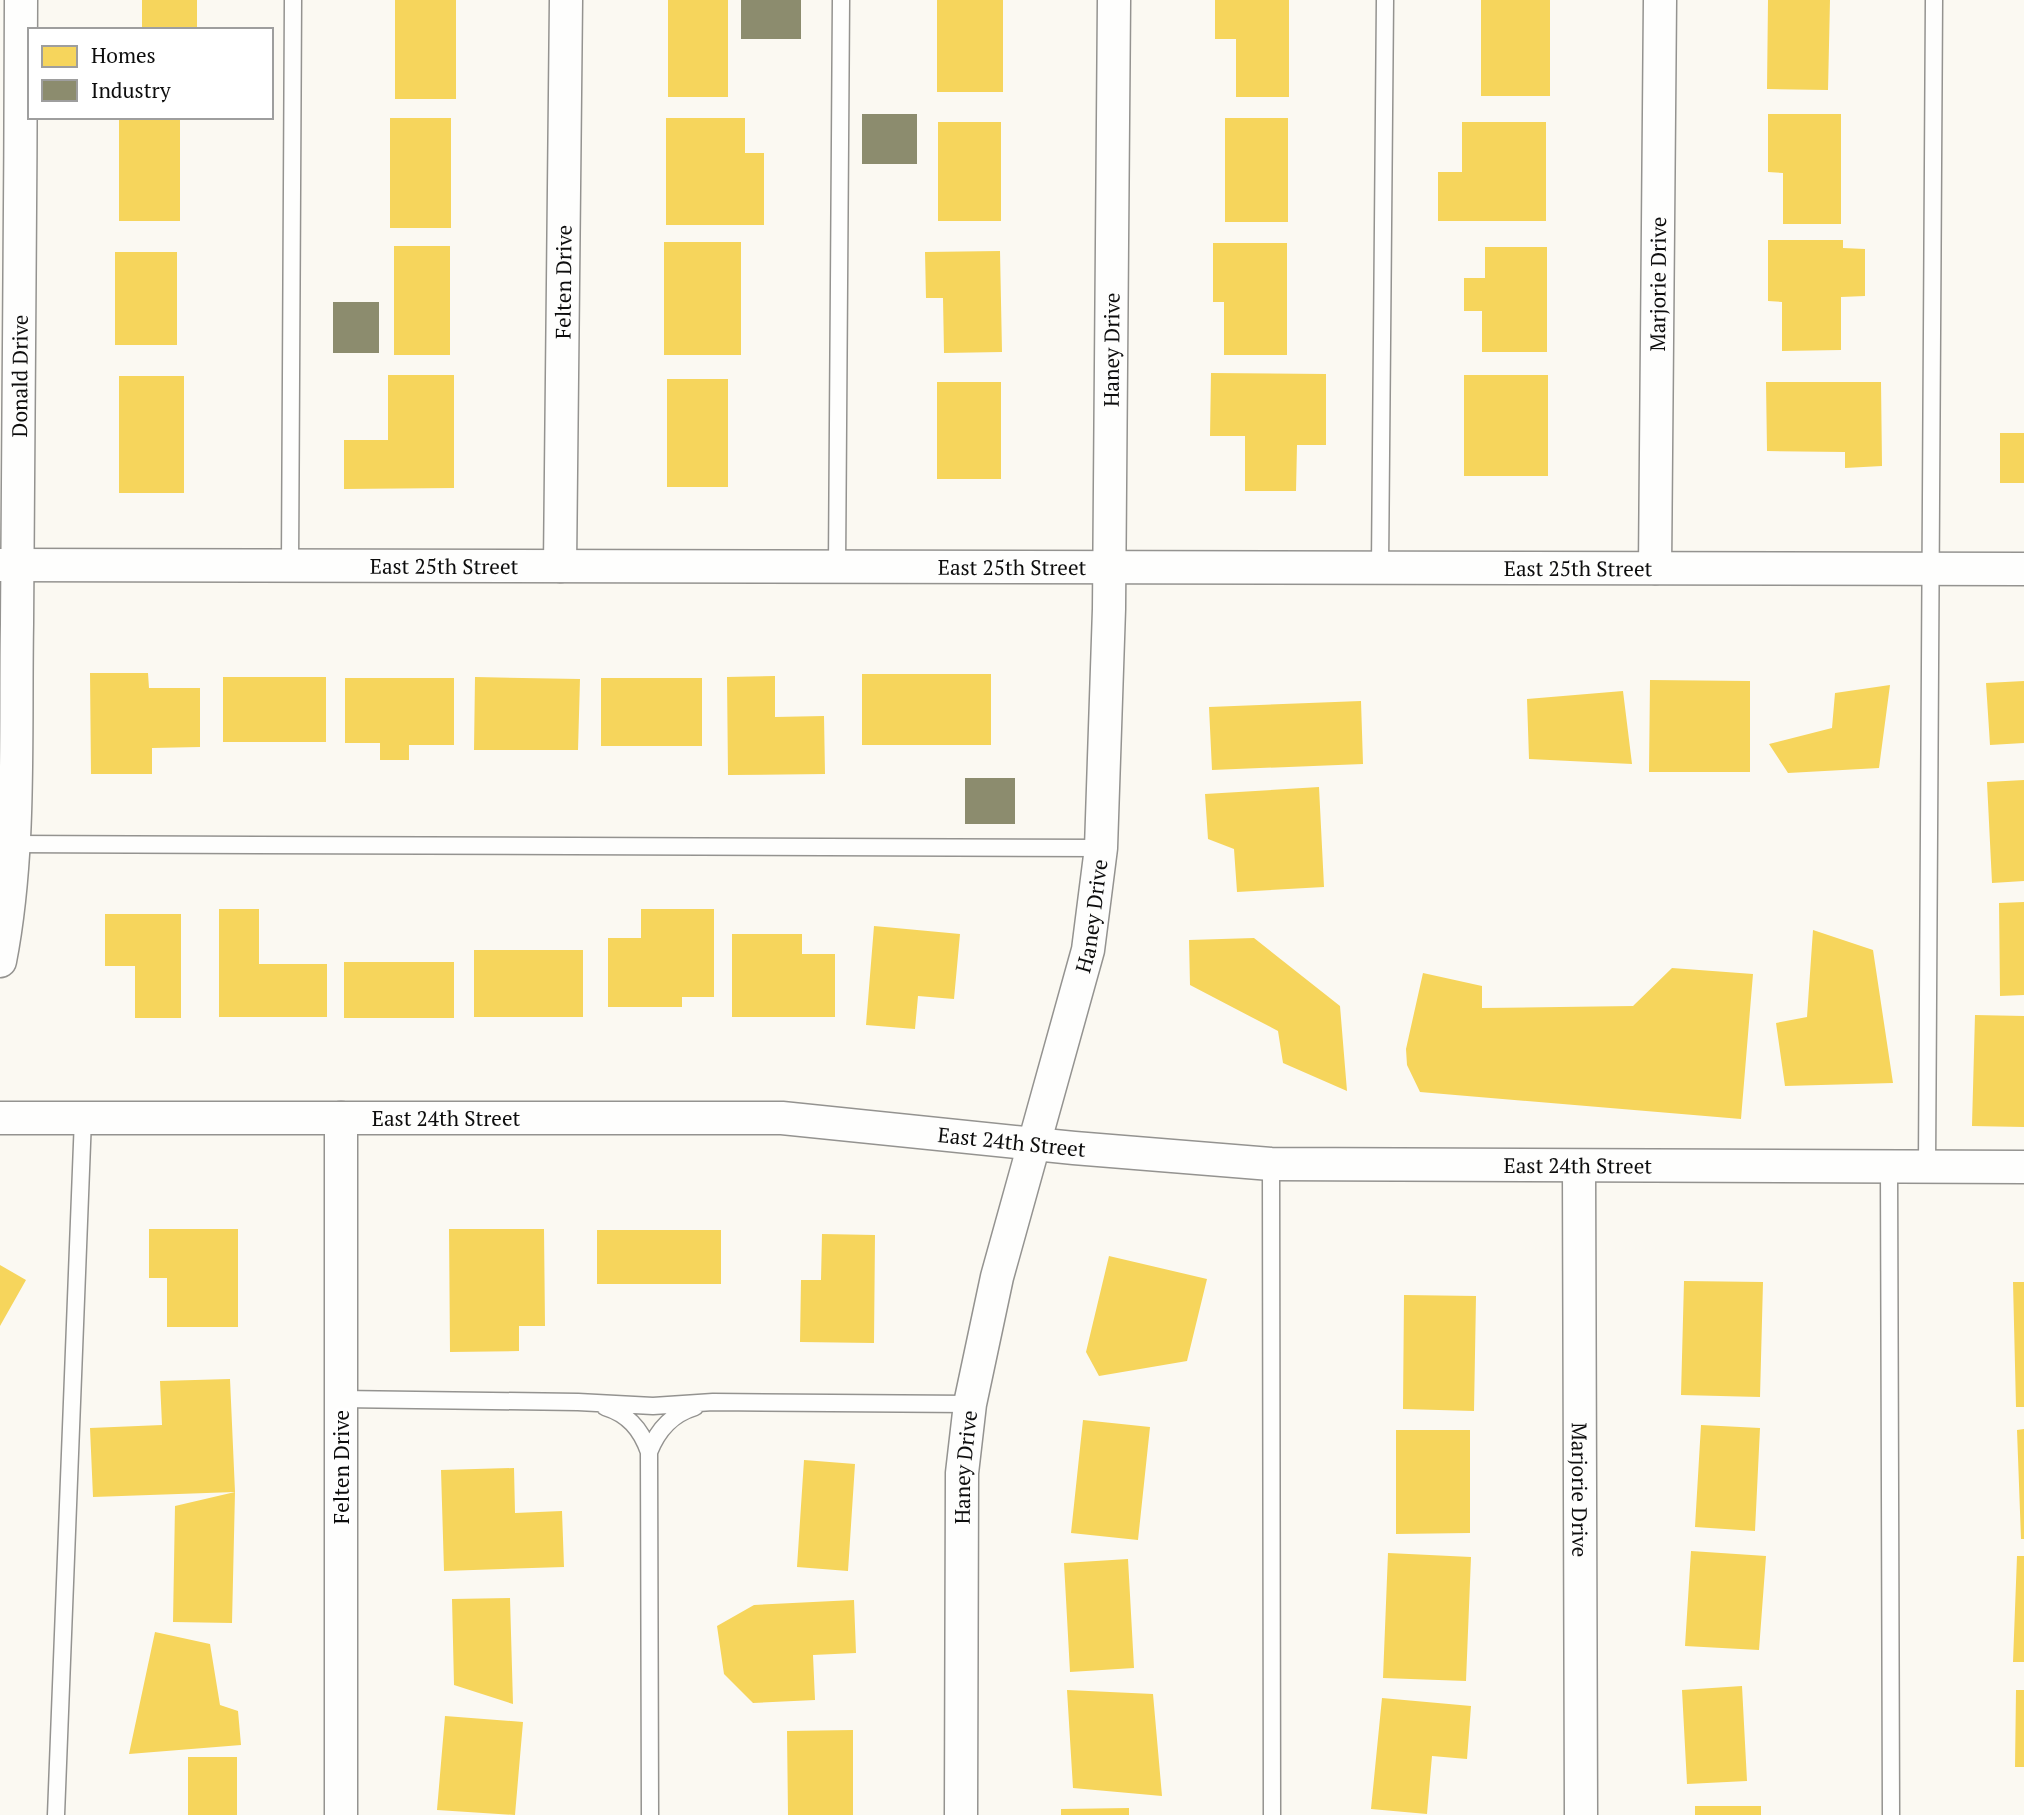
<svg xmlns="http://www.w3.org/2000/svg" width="2024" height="1815" font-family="'PT Serif',serif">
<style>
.homes{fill:#f6d55c}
.industry{fill:#8c8c6e}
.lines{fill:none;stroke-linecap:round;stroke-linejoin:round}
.service-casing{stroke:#949390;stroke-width:19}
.minor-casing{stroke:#949390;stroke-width:35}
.service{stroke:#fefefd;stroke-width:16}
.minor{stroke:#fefefd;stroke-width:32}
.labels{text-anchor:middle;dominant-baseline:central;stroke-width:7;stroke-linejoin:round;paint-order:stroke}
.street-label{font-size:21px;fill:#0d0d0d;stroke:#fff}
</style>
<rect width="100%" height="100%" fill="#fbf9f2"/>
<path class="homes" d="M142 0H197V30H142Z
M395 0H456V99H395Z
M668 0H728V97H668Z
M937 0H1003V92H937Z
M1215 0H1289V97H1236V39H1215Z
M1481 0H1550V96H1481Z
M1768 0H1830L1828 90 1767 89Z
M1768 114H1841V224H1783V173L1768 172Z
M119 118H180V221H119Z
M390 118H451V228H390Z
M666 118H745V153H764V225H666Z
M1225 118H1288V222H1225Z
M938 122H1001V221H938Z
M1462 122H1546V221H1438V172H1462Z
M1768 240H1843V248L1865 249V296L1841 297V350L1782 351V302L1768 301Z
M664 242H741V355H664Z
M1213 243H1287V355H1224V302H1213Z
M394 246H450V355H394Z
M1485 247H1547V352H1482V311H1464V278H1485Z
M1000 251 1002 352 944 353 943 298H926L925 252Z
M115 252H177V345H115Z
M1211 373 1326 374V445H1297L1296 491H1245V436H1210Z
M388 375H454V488L344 489V440H388Z
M1464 375H1548V476H1464Z
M119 376H184V493H119Z
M667 379H728V487H667Z
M937 382H1001V479H937Z
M1766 382H1881L1882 466 1845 468V452L1767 451Z
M2000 433H2024V483H2000Z
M90 673H148L149 688H200V747L152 748V774H91Z
M862 674H991V745H862Z
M775 676V717L824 716 825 774 728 775 727 677Z
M223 677H326V742H223Z
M475 677 580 679 578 750H474Z
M345 678H454V745H409V760H380V743H345Z
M601 678H702V746H601Z
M1650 680 1750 681V772H1649Z
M2024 681V743L1990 745 1986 683Z
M1890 685 1879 768 1788 773 1769 744 1832 728 1835 693Z
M1623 691 1632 764 1529 759 1527 699Z
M1361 701 1363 764 1212 770 1209 707Z
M2024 780V881L1992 883 1987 782Z
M1319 787 1324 887 1237 892 1234 849 1208 839 1205 794Z
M2024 902V995L2000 996 1999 903Z
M219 909H259V964H327V1017H219Z
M641 909H714V997H682V1007H608V938H641Z
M105 914H181V1018H135V966H105Z
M874 926 960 934 954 999 918 996 915 1029 866 1025Z
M1813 930 1873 950 1893 1083 1785 1086 1776 1023 1807 1017Z
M732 934H802V954H835V1017H732Z
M1254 938 1340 1006 1347 1091 1283 1063 1278 1031 1190 985 1189 940Z
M474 950H583V1017H474Z
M344 962H454V1018H344Z
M1672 968 1753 974 1741 1119 1420 1092 1407 1065 1406 1049 1423 973 1482 986V1008L1633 1006Z
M1975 1015 2024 1016V1127L1972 1126Z
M149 1229H238V1327H167V1278H149Z
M449 1229H544L545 1326H519V1351L450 1352Z
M597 1230H721V1284H597Z
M822 1234 875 1235 874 1343 800 1342 801 1280H821Z
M1109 1256 1207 1279 1187 1361 1099 1376 1086 1352Z
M0 1265 26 1280 0 1326Z
M1684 1281 1763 1282 1760 1397 1681 1395Z
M2013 1282H2024V1407H2016Z
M1404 1295 1476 1296 1474 1411 1403 1409Z
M230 1379 235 1492 232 1623 173 1622 175 1506 235 1492 93 1497 90 1428 162 1425 160 1381Z
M1083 1420 1150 1427 1138 1540 1071 1533Z
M1701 1425 1760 1428 1755 1531 1695 1527Z
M2024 1429V1539H2021L2017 1430Z
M1396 1430H1470V1533L1396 1534Z
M804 1460 855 1464 848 1571 797 1567Z
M514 1468 515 1513 562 1511 564 1567 444 1571 441 1470Z
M1691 1551 1766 1556 1759 1650 1685 1646Z
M1388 1553 1471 1557 1466 1681 1383 1678Z
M2017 1556H2024V1662H2013Z
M1128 1559 1134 1668 1070 1672 1064 1563Z
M510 1598 513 1704 454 1685 452 1599Z
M854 1600 856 1653 813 1655 815 1700 753 1703 724 1674 717 1626 754 1605Z
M155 1632 210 1644 220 1705 238 1711 241 1745 129 1754Z
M1742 1686 1747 1781 1687 1784 1682 1690Z
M1067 1690 1153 1694 1162 1796 1073 1788Z
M2016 1690H2024V1767H2015Z
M1382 1698 1471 1706 1467 1759 1432 1756 1427 1814 1371 1809Z
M445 1716 523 1722 515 1815 437 1810Z
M853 1730V1815H788L787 1731Z
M188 1757H237V1815H188Z
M1695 1806H1761V1815H1695Z
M1129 1808V1815H1061V1809Z"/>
<path class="industry" d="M741 0H801V39H741Z
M862 114H917V164H862Z
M333 302H379V353H333Z
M965 778H1015V824H965Z"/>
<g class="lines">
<defs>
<path id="service" d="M290 566 293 0
M837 567 841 0
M1380 567 1385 0
M8 844 1101 848
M1271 1164 1272 1815
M1889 1166 1891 1815
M1927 1166 1934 0
M341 1399 578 1402 653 1406 713 1402 970 1404
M605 1407C628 1414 641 1429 649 1452L650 1815
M649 1452C658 1429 672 1414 695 1407
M56 1815 83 1118"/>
<g id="minor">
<path id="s1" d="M0 565 2024 569"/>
<path id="s2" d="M560 566 566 0"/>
<path id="s3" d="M1655 568 1660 0"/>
<path id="s4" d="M0 961C21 853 15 734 17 624 20 416 20 208 21 0"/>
<path id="s5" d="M0 1118H782L1074 1148 1271 1164 2024 1167"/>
<path d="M341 1118V1815"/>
<path id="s6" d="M1579 1166 1581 1815"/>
<path id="s7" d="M961 1815 962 1473 970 1404 997 1277 1088 950 1101 848 1109 609 1114 0"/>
</g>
</defs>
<use href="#service" class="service-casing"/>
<use href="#minor" class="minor-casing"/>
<use href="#service" class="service"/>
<use href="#minor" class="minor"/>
</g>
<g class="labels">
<g class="street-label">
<text stroke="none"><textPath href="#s2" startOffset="284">Felten Drive</textPath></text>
<text stroke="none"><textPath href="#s3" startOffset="284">Marjorie Drive</textPath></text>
<text stroke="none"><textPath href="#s7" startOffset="1482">Haney Drive</textPath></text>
<text stroke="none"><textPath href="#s4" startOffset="586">Donald Drive</textPath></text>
<text stroke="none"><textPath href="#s1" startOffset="444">East 25th Street</textPath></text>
<text stroke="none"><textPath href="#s1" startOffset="1012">East 25th Street</textPath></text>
<text stroke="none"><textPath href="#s1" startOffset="1578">East 25th Street</textPath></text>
<text stroke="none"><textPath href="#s7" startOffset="915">Haney Drive</textPath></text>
<text stroke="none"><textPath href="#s5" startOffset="446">East 24th Street</textPath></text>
<text stroke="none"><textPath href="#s5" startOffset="1013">East 24th Street</textPath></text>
<text stroke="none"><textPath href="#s5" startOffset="1580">East 24th Street</textPath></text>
<text stroke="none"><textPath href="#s7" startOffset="348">Haney Drive</textPath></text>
<text transform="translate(341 1467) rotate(-90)">Felten Drive</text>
<text stroke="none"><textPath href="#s6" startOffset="324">Marjorie Drive</textPath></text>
</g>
</g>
<rect x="28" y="28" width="245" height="91" fill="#ffffff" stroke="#9e9e9e" stroke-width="2"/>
<rect x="42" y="46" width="35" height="21" fill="#f6d55c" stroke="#9e9e9e" stroke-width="2"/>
<text x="91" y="63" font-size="21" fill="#0d0d0d">Homes</text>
<rect x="42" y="80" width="35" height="21" fill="#8c8c6e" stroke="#9e9e9e" stroke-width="2"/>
<text x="91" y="98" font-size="21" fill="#0d0d0d">Industry</text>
</svg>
